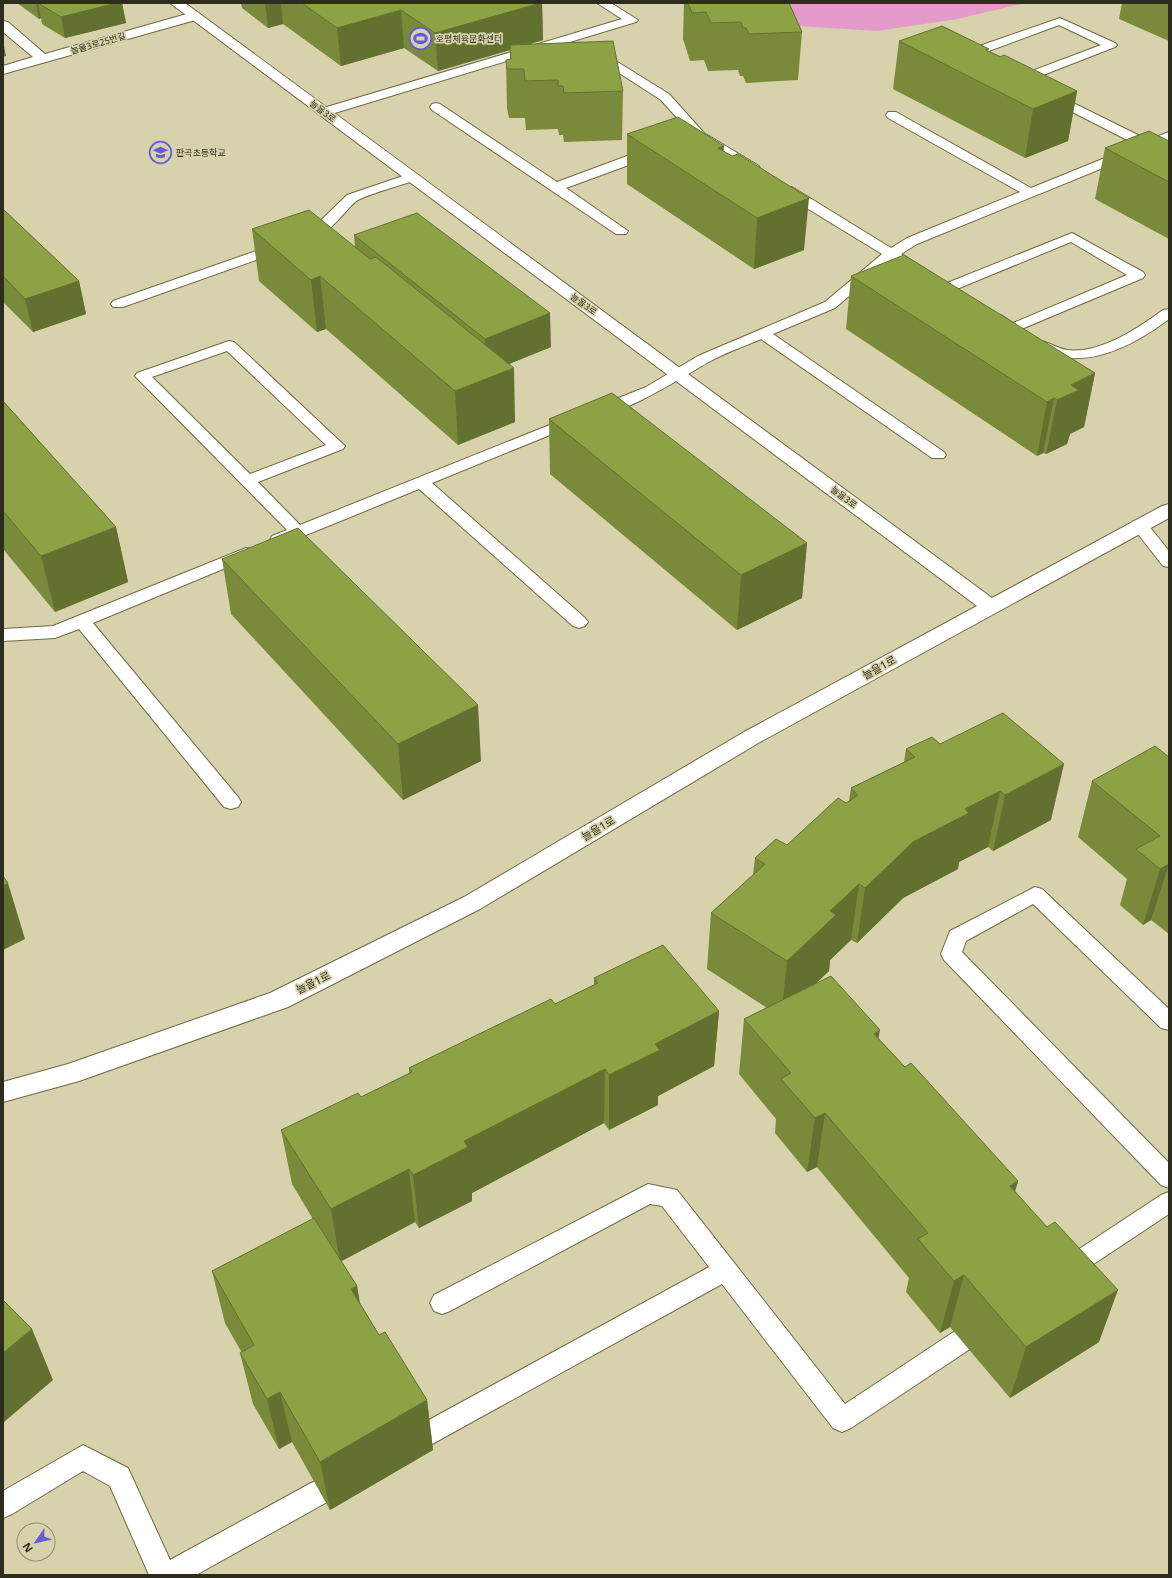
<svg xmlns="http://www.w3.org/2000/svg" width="1172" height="1578" font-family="'Noto Sans','Noto Sans KR',sans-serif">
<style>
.green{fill:#e49bcb}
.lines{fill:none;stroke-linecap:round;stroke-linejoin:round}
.lane-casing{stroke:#6e6946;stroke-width:2}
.street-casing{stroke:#6e6946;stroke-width:2}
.secondary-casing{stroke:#6e6946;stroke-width:2}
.lane{fill:#fff;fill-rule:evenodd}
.street{fill:#fff;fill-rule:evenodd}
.secondary{fill:#fff;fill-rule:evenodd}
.wall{fill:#798b3a}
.shaded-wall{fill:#637130}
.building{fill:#8da244;stroke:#637130}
.labels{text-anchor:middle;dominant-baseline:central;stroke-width:3.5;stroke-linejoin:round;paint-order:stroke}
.far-poi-label{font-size:9px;fill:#2e2c1d;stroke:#d7d2ab;text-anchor:start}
.far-street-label{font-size:9px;fill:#2e2c1d;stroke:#d7d2ab}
.street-label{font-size:11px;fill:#2e2c1d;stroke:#d7d2ab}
</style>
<rect width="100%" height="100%" fill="#d7d2ab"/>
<path class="green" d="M704 3H1026L957 19 878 31 780 25Z"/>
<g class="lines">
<defs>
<path id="lane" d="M597 3H611L638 20 636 22 328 115H320L318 112 320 109 622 19Z
M1060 18 1115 43 1117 45 1115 47 1020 84 1016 83 1014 80 1016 77 1101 45 1059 25 978 55 980 57 978 60H970L963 54 965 51Z
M603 53 669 94 704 133 759 166 760 169 759 172H749L695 138 661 100 599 60 597 57 599 54Z
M1051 92 1148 140 1169 132V141L1158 145 1169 151V160L1147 150 917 244 901 254 924 268 926 271 924 274H914L891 260 835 308 773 334 944 452 946 455 944 458H932L761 339C743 347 724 353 707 363 686 375 616 420 594 414L591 411 594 408 646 387 698 356 825 302 882 254 782 193 780 190 782 187H792L891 248 907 238 1020 192 888 118 886 115 888 112H896L1031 188 1137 145 1047 99 1045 96 1047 93Z
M436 103 440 104 557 182 646 149H656L657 152 656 155 566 188 628 231 626 234H616L432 110 430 107 432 104Z
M412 173 419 177 417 180C404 184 362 196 355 202 342 214 320 246 301 241L299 238 310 231 347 195Z
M1072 233 1143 272 1145 275 1143 278 1012 333C1004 331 994 325 989 318L991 315H1001L1013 323 1127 275 1071 242 952 291H942L940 288 942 285Z
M279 243 284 244 286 247 284 250 123 307H113L111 304 113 301Z
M1169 309V319C1136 344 1093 367 1051 355 1044 353 1034 351 1030 344L1032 341C1043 338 1055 348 1067 350 1100 354 1137 329 1163 310Z
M229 341 234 342 345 446 343 449 258 482 300 525 567 418H577L580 421 577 424 432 483 585 618 588 622 585 626 579 628 573 626 419 489 284 544 278 545 272 544 270 540 272 536 287 530 135 376 137 373ZM227 351 326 445 250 474 152 377Z
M1139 520 1145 521 1169 551V567L1163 566 1131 525 1133 521Z
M246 548 252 549 254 553 252 557 93 623 238 797 241 802 238 807 231 809 224 807 79 629 55 638 3 641V629L53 626Z
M1035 887 1042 889 1169 1009V1030L1161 1028 1033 904 966 941 962 952 1169 1163V1188L1161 1185 944 960 941 954 950 931Z
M648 1184 677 1190 845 1404 952 1333 961 1330 970 1333 973 1341 970 1349 851 1428 842 1432 833 1428 722 1284 434 1443 425 1447 416 1443 412 1435 416 1427 709 1267 662 1206 650 1204 450 1311 442 1314 434 1311 430 1303 434 1295Z
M1169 1192V1214L1074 1277 1066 1280 1058 1277 1054 1270 1058 1263 1161 1195Z
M83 1445 128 1468 170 1560 311 1483 320 1480 329 1483 333 1492 329 1501 196 1575H149L110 1486 83 1471 12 1514 3 1518V1491Z"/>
<path id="street" d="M194 12 199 13 201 16 199 19 3 74V66L33 57 3 32V21L8 22 45 54Z"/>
<path id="secondary" d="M170 3H185L992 598 1162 506 1169 504V518L760 742 480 909 288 1007 79 1081 3 1102V1082L68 1064 270 993 464 897 744 732 977 606Z"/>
</defs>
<use href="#lane" class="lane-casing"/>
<use href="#street" class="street-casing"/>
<use href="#secondary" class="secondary-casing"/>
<use href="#lane" class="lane"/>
<use href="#street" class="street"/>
<use href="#secondary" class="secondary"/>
</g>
<path class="wall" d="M17 3H122L126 23 65 38 42 24 41 18 39 19Z
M241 3H542L543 40 530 44 623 91 622 140 564 142 563 135H559L558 129 526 130 525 118H509L507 108 506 60 510 59V50L438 71 404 48 341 66 283 24 268 28 242 8Z
M684 3H789L802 32 798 80 746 83 743 76H740L738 70 708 71 704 60 690 61 683 39Z
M1122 3H1169V41L1119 19Z
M899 41 989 51 1077 91 1068 141 1025 158 893 89Z
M627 134 723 151 804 250 754 269 627 184Z
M1169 141V239L1095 199 1105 148Z
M3 209 79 281 86 314 33 332 3 302Z
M252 229 355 247 354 235 551 347 508 364 515 422 458 445 326 329 317 332 259 281Z
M851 276 1095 373 1084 427 1070 434 1067 444 1046 454 1043 453 1037 456 846 329Z
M3 401 116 527 128 582 55 612 3 549Z
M549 419 807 543 802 598 737 630 550 474Z
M222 559 481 761 403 800 231 614Z
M940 744 1051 820 993 851 988 847 959 862 958 869 903 898 857 943 851 940 830 960 829 971 816 983 878 1038 905 1067 1018 1181 1015 1191 1099 1342 1010 1398 950 1327 940 1333 906 1292 909 1278 817 1167 807 1172 775 1133 776 1119 739 1074 744 1019 767 1008 707 969 711 913 753 875 755 858 787 845 849 801 851 788 904 762 906 749Z
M1169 757V934L1151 920 1143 925 1120 905 1127 879 1078 837 1092 781Z
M594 978 719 1011 714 1066 658 1096V1105L609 1130 604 1123 472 1193V1201L419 1228 415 1222 341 1261 357 1286 360 1303 379 1335 427 1400 433 1450 330 1510 292 1442 279 1449 253 1404 240 1353H242L225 1323 212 1271 313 1219 292 1184 281 1130 361 1097 409 1074V1068L555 1004 594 985Z"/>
<path class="shaded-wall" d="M36 3H38L41 18 39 19Z
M117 3H122L126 23 65 38 61 17Z
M265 3H281L283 24 268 28Z
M542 3 543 40 510 50V45V50L438 71 435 33Z
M401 10 404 48 341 66 337 28Z
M3 41 6 56 3 57Z
M1077 91 1068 141 1025 158 1033 109Z
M724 146 721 194 718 148Z
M809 198 804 250 754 269 757 218Z
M320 276 326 329 317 332 311 280Z
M79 281 86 314 33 332 25 299Z
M550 313 551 347 487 373 485 339Z
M514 368 515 422 458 445 455 391Z
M1095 373 1084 427 1070 434 1067 444 1046 454 1057 400 1071 385Z
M1054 398 1043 453 1037 456 1047 402Z
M116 527 128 582 55 612 41 556Z
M807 543 802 598 737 630 741 575Z
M478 705 481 761 403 800 398 744Z
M1064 764 1051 820 993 851 1005 795Z
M1000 791 988 847 959 862 958 869 903 898 857 943 865 888 913 842 965 809Z
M1169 864 1151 920 1143 925 1160 869Z
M8 883 25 939 3 950V886Z
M859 884 851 940 830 960 829 971 781 1017 787 961 830 911Z
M719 1011 714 1066 658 1096V1105L609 1130V1075L655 1044Z
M880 1030 870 1085 874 1034Z
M605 1069 604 1123 472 1193V1201L419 1228 413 1175 464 1141Z
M825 1113 817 1167 807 1172 815 1118Z
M409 1169 415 1222 340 1262 331 1209Z
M1018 1181 1003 1234 1010 1186Z
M964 1275 950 1327 940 1333 954 1281Z
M357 1286 365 1338 351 1289Z
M1118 1290 1099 1342 1010 1398 1026 1347Z
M32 1329 53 1380 3 1423V1353Z
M280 1392 292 1442 279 1449 267 1399Z
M427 1400 433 1450 330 1510 320 1462Z"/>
<path class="building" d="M38 3H117L61 17Z
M302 3H541L435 33 401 10 337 28Z
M688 3H789L802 32 749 34 746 28H743L741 22 711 23 706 12 692 13Z
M942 26 989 49 986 50 1000 57 1004 55 1077 91 1033 109 899 41Z
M613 41 623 91 564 93 563 86H558V80L525 81 524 69H507L506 60 511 59 510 45Z
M678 117 724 146 718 148 732 156 738 154 809 198 757 218 627 134Z
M1149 131 1169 141V182L1105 148Z
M3 209 79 281 25 299 3 276Z
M309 210 370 259 376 257 514 368 455 391 320 276 311 280 252 229Z
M417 213 550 313 485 339 354 235Z
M904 255 1095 373 1071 385 1079 390 1057 400 1054 398 1047 402 851 276Z
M612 393 807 543 741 575 549 419Z
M3 401 116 527 41 556 3 511Z
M298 528 478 705 398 744 222 559Z
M1003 713 1064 764 1005 795 1000 791 965 809 969 813 913 842 865 888 859 884 830 911 836 915 787 961 711 913 765 864 755 858 776 839 787 845 838 798 846 803 858 795 851 788 915 757 906 749 932 737 940 744Z
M1155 746 1169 757V864L1160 869 1136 849 1160 836 1092 781Z
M3 876 8 883 3 886Z
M663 945 719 1011 655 1044 660 1050 609 1075 605 1069 464 1141 468 1147 413 1175 409 1169 331 1209 281 1130 358 1093 361 1097 412 1072 409 1068 551 999 555 1004 598 983 594 978Z
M831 976 880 1030 874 1034 905 1067 911 1063 1018 1181 1010 1186 1047 1227 1055 1222 1118 1290 1026 1347 964 1275 954 1281 918 1239 928 1233 825 1113 815 1118 781 1079 791 1073 744 1019Z
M314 1218 357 1286 351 1289 379 1335 385 1332 427 1400 320 1462 280 1392 267 1399 240 1353 254 1345 212 1271Z
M3 1300 32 1329 3 1353Z"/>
<defs>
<symbol id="stadium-ring" viewBox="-11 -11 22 22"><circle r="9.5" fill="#d7d2ab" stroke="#635ed7" stroke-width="1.5"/><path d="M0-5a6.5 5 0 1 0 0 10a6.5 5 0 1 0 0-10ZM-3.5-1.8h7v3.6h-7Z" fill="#635ed7"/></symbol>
<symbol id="school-ring" viewBox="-11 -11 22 22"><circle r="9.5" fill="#d7d2ab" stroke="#635ed7" stroke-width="1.5"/><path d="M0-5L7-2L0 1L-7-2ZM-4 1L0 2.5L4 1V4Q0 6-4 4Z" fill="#635ed7"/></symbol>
</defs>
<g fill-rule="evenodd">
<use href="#stadium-ring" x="408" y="26" width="25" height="25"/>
<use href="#school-ring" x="148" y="140" width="25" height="25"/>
</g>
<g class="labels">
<g class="far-poi-label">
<text x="436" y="38">호평체육문화센터</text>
<text x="176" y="152">판곡초등학교</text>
</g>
<g class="far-street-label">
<text transform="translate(98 43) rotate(-16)">늘을3로25번길</text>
<text transform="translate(323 111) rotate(37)">늘을3로</text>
<text transform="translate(584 304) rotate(36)">늘을3로</text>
<text transform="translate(844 497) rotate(37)">늘을3로</text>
</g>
<g class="street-label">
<text transform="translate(879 667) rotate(-29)">늘을1로</text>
<text transform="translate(598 828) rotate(-31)">늘을1로</text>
<text transform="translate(313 982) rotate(-26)">늘을1로</text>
</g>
</g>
<rect width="1172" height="1578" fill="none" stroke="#2e2c1d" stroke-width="8"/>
<g transform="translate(36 1542) rotate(236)"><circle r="19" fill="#d7d2ab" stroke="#939072"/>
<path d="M0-3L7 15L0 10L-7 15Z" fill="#635ed7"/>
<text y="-6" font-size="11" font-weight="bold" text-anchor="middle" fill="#2e2c1d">N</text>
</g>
</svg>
